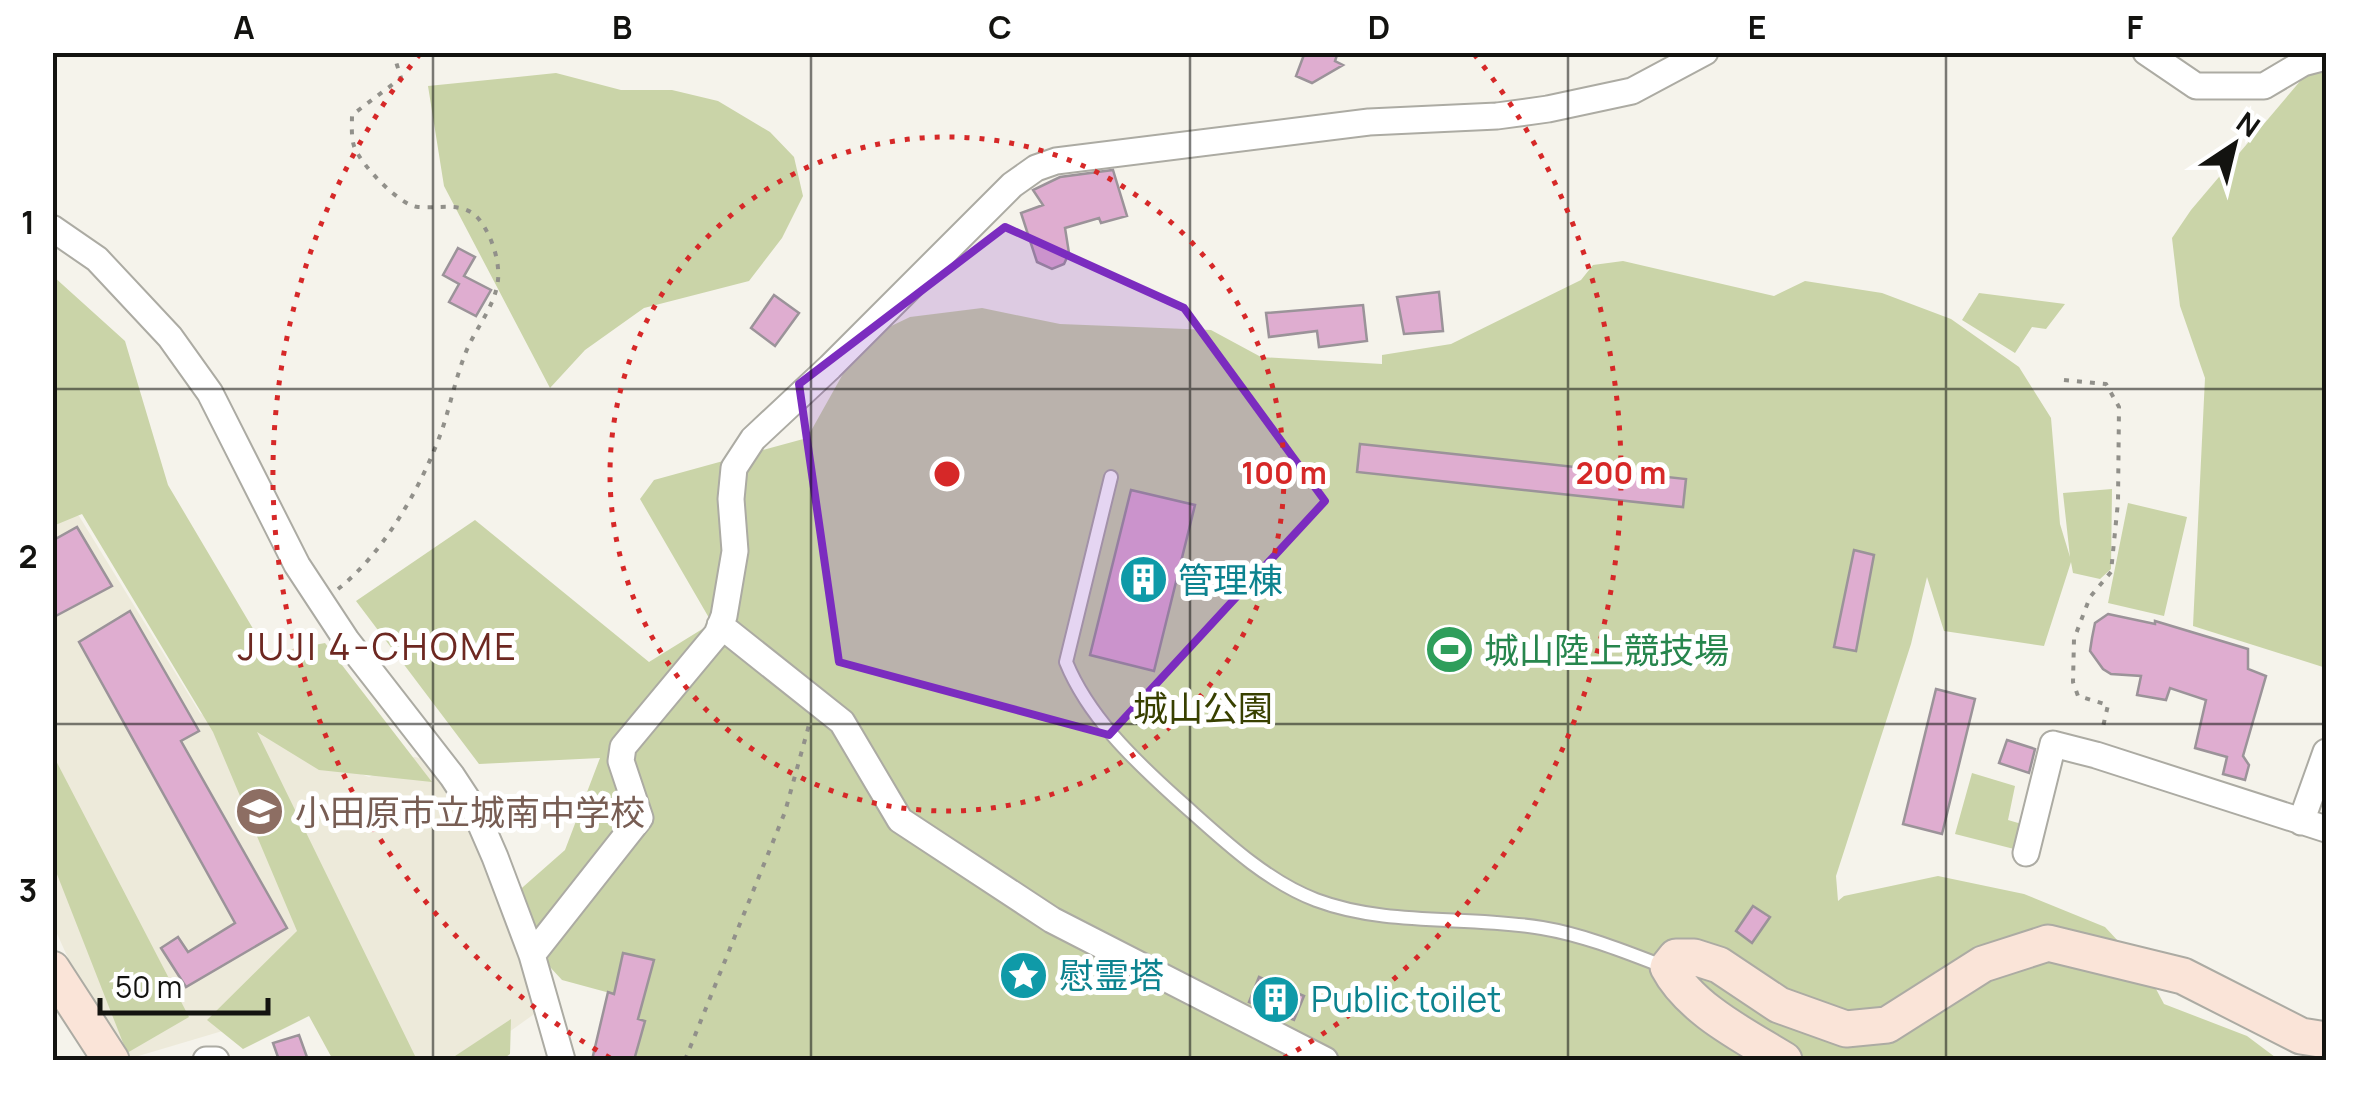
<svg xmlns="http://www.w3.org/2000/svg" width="2379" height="1113" font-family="Manrope,'Noto Sans JP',sans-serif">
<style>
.built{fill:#edeada}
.green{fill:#cad4a8}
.building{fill:#dfadd0;stroke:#9b9399;stroke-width:2.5}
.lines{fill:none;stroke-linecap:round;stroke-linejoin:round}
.lane-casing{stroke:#acaba3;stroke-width:16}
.street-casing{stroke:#acaba3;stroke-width:29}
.secondary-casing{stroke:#acaba3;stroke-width:39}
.path{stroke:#91908a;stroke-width:4;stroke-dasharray:5 8;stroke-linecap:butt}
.lane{stroke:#fff;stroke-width:12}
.street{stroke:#fff;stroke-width:25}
.secondary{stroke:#fae4d8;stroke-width:35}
.marked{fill:#7b2cbf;fill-opacity:0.2;stroke:#7b2cbf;stroke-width:8;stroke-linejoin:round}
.grid{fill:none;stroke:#131310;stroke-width:2.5;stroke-opacity:0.55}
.ring{fill:none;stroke:#d62828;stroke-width:5;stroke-dasharray:5 10}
.labels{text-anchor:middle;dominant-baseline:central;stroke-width:10;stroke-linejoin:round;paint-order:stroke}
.culture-label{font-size:35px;fill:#0d838f;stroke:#fff;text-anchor:start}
.leisure-label{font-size:35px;fill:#27864d;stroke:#fff;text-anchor:start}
.park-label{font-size:35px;fill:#384000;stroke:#fff}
.education-label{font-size:35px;fill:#785e54;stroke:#fff;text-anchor:start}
.neighbourhood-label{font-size:38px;letter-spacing:2.5px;fill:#6d2821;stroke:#fff}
.centre{fill:#d62828;stroke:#fff;stroke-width:5}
.ring-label{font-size:30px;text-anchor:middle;font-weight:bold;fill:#d62828;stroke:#fff;stroke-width:10;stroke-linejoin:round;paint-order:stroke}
.neatline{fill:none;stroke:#131310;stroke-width:4}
.grid-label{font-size:32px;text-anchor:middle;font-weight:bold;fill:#131310}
</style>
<rect width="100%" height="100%" fill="#f5f3eb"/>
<path class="built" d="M52 511 79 516 200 713 219 726 299 707 330 762 369 777 414 757 438 761 487 847 537 1012 498 1040 460 1060H395L363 989 125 1060 94 1015 53 925Z"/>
<path class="green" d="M2324 53H2326V668L2193 626 2205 378 2180 306 2172 238 2191 210Z
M556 73 621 90H672L718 101 770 132 794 157 803 196 782 238 749 281 644 308 585 350 550 388 444 186 428 86Z
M1623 261 1774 296 1805 281 1882 293 1951 319 2019 367 2051 418 2060 524 2070 557 2063 493 2112 489 2111 569 2100 579 2073 573 2071 562 2044 646 1944 631 1927 577 1911 644 1836 876 1838 901 1844 896 1938 876 2024 894 2105 927 2147 972 2164 1004 2247 1036 2279 1060H621L632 999 562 980 525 940 515 894 565 850 600 758 479 764 356 601 475 520 649 662 712 623 640 499 654 480 807 438 862 340 910 317 982 308 1060 324 1211 330 1261 357 1382 364V355L1451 344 1581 280 1593 265Z
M53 276 125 341 168 485 268 654 325 643 432 782 319 770 257 732 417 1060H333L309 1016 243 1049 207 1020 297 931 213 732 82 514 53 526Z
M1979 293 2065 304 2046 329 2032 327 2015 353 1962 320Z
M2128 503 2187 517 2164 616 2108 603Z
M52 753 189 1017 127 1053 53 864Z
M1972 773 2015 786 2008 820 2025 825 2018 850 1955 834Z
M511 1019 510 1054 502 1060H449Z"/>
<path class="building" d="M1305 52H1338L1335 61 1343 65 1312 83 1296 76Z
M1113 170 1127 216 1101 223 1099 218 1065 228 1069 253 1064 264 1052 269 1037 262 1021 213 1043 205 1033 190 1060 177Z
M458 248 475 257 464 276 491 290 476 316 449 302 459 284 443 275Z
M1439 292 1443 331 1404 334 1397 297Z
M774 295 799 313 775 346 751 328Z
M1363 305 1367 341 1319 347 1317 331 1269 337 1266 313Z
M1360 444 1686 479 1683 507 1357 472Z
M1131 490 1195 505 1154 671 1090 655Z
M77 527 112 586 52 618V541Z
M1854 550 1874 555 1856 651 1834 647Z
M130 611 199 731 181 741 287 928 186 987 161 948 178 937 188 952 235 923 79 642Z
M2108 614 2155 624V621L2248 649V669L2266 676 2243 756 2249 765 2245 780 2223 774 2227 757 2195 748 2206 700 2170 688 2166 700 2137 695 2141 676 2111 674 2103 669 2090 651 2092 638 2095 623Z
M1936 689 1975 699 1942 834 1903 824Z
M2007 740 2035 749 2029 773 1999 763Z
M1753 906 1770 917 1752 943 1736 931Z
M623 953 654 960 638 1019 645 1021 640 1039 634 1060H592L608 992 614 994Z
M1259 977 1304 996 1294 1020 1249 1002Z
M299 1035 308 1060H279L273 1043Z"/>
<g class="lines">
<defs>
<path id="lane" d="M1111 477 1066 662C1088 716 1133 759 1175 797 1217 834 1263 880 1316 900 1388 927 1468 915 1542 928 1584 935 1626 952 1665 967"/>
<path id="street" d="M2146 52 2196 86H2264L2303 63 2326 57
M52 228 97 259 170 337 210 393 297 565 347 641 452 776 475 811 495 857 532 955 562 1060
M720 625 842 722 900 820 1052 920 1325 1060
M2301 822 2326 752
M2026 853 2053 744 2096 755 2326 829
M532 955 640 818 621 761 623 747 717 634 724 616 735 551 731 499 734 468 753 439 830 367 1012 185 1036 168 1056 161 1369 122 1497 116 1548 109 1632 91 1705 52
M206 1060H216"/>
<path id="secondary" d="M52 969 111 1060
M1784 1060C1745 1036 1690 1009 1668 967L1676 957H1694L1719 965 1779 1005 1846 1029 1887 1025 1983 964 2048 943 2183 976 2301 1036 2326 1040"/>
</defs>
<use href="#lane" class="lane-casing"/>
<use href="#street" class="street-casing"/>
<use href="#secondary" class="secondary-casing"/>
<path class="path" d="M2064 380 2106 384 2119 407 2118 502 2111 572 2090 597 2074 639 2073 682 2078 696 2108 705 2102 731
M338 589C384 553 422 486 442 430 450 406 455 381 464 357 473 331 495 308 498 280 500 262 492 237 481 222 466 200 442 209 418 207 400 206 360 164 354 146 351 137 352 125 352 115L401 78 393 52
M685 1060 785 812 809 725"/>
<use href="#lane" class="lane"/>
<use href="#street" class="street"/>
<use href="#secondary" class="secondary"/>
</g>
<path class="marked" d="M1005 227 1184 308 1325 501 1109 735 839 662 799 384Z"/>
<path class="grid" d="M433 52V1060M811 52V1060M1190 52V1060M1568 52V1060M1946 52V1060M52 389H2326M52 724H2326"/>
<g class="ring">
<circle cx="947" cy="474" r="337"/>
<path d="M610 1058A674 674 0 0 1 420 54M1474 54A674 674 0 0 1 1284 1058"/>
</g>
<defs>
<symbol id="building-disc" viewBox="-11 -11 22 22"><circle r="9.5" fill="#0f9aa8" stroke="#fff"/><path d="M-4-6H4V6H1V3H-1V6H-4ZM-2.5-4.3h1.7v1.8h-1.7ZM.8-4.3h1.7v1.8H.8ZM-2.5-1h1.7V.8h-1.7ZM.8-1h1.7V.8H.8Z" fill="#fff"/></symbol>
<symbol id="stadium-disc" viewBox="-11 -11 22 22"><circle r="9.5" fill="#2e9e5b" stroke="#fff"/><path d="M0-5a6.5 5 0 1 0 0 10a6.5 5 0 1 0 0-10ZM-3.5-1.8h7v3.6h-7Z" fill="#fff"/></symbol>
<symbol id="school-disc" viewBox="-11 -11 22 22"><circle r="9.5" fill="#8d6e63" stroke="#fff"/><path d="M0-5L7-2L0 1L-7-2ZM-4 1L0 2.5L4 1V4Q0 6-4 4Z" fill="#fff"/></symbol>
<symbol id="sight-disc" viewBox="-11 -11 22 22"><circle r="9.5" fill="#0f9aa8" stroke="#fff"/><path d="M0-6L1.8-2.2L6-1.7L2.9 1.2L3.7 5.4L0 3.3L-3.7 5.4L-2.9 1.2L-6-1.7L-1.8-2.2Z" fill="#fff"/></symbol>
</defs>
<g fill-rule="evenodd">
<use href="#building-disc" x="1116" y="552" width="55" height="55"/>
<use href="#stadium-disc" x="1422" y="622" width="55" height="55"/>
<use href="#school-disc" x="232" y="784" width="55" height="55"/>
<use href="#sight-disc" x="996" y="948" width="55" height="55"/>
<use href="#building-disc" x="1248" y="972" width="55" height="55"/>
</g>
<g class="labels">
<g class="culture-label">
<text x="1178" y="580">管理棟</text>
<text x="1059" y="975">慰霊塔</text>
<text x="1311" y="999">Public toilet</text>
</g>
<g class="leisure-label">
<text x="1484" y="650">城山陸上競技場</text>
</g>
<g class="park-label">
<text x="1203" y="708">城山公園</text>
</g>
<g class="education-label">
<text x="295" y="812">小田原市立城南中学校</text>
</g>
<g class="neighbourhood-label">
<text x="378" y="645">JUJI 4-CHOME</text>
</g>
</g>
<circle cx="947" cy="474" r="15" class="centre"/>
<g class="ring-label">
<text x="1284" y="484">100 m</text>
<text x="1621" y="484">200 m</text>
</g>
<rect width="2379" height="1113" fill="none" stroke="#ffffff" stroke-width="110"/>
<g transform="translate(2234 145) rotate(35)" stroke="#ffffff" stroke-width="8" paint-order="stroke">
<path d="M0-8L18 38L0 25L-18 38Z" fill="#131310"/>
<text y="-15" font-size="28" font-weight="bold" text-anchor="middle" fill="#131310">N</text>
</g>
<path d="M100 998v15h168v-15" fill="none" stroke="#131310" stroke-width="5"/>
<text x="115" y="998" font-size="30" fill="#131310" stroke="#ffffff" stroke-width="8" paint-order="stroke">50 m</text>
<rect x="55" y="55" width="2269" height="1003" class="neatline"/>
<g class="grid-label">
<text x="244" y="39">A</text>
<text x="622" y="39">B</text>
<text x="1000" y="39">C</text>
<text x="1379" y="39">D</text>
<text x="1757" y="39">E</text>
<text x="2135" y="39">F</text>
<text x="28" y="234">1</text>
<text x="28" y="568">2</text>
<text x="28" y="902">3</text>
</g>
</svg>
